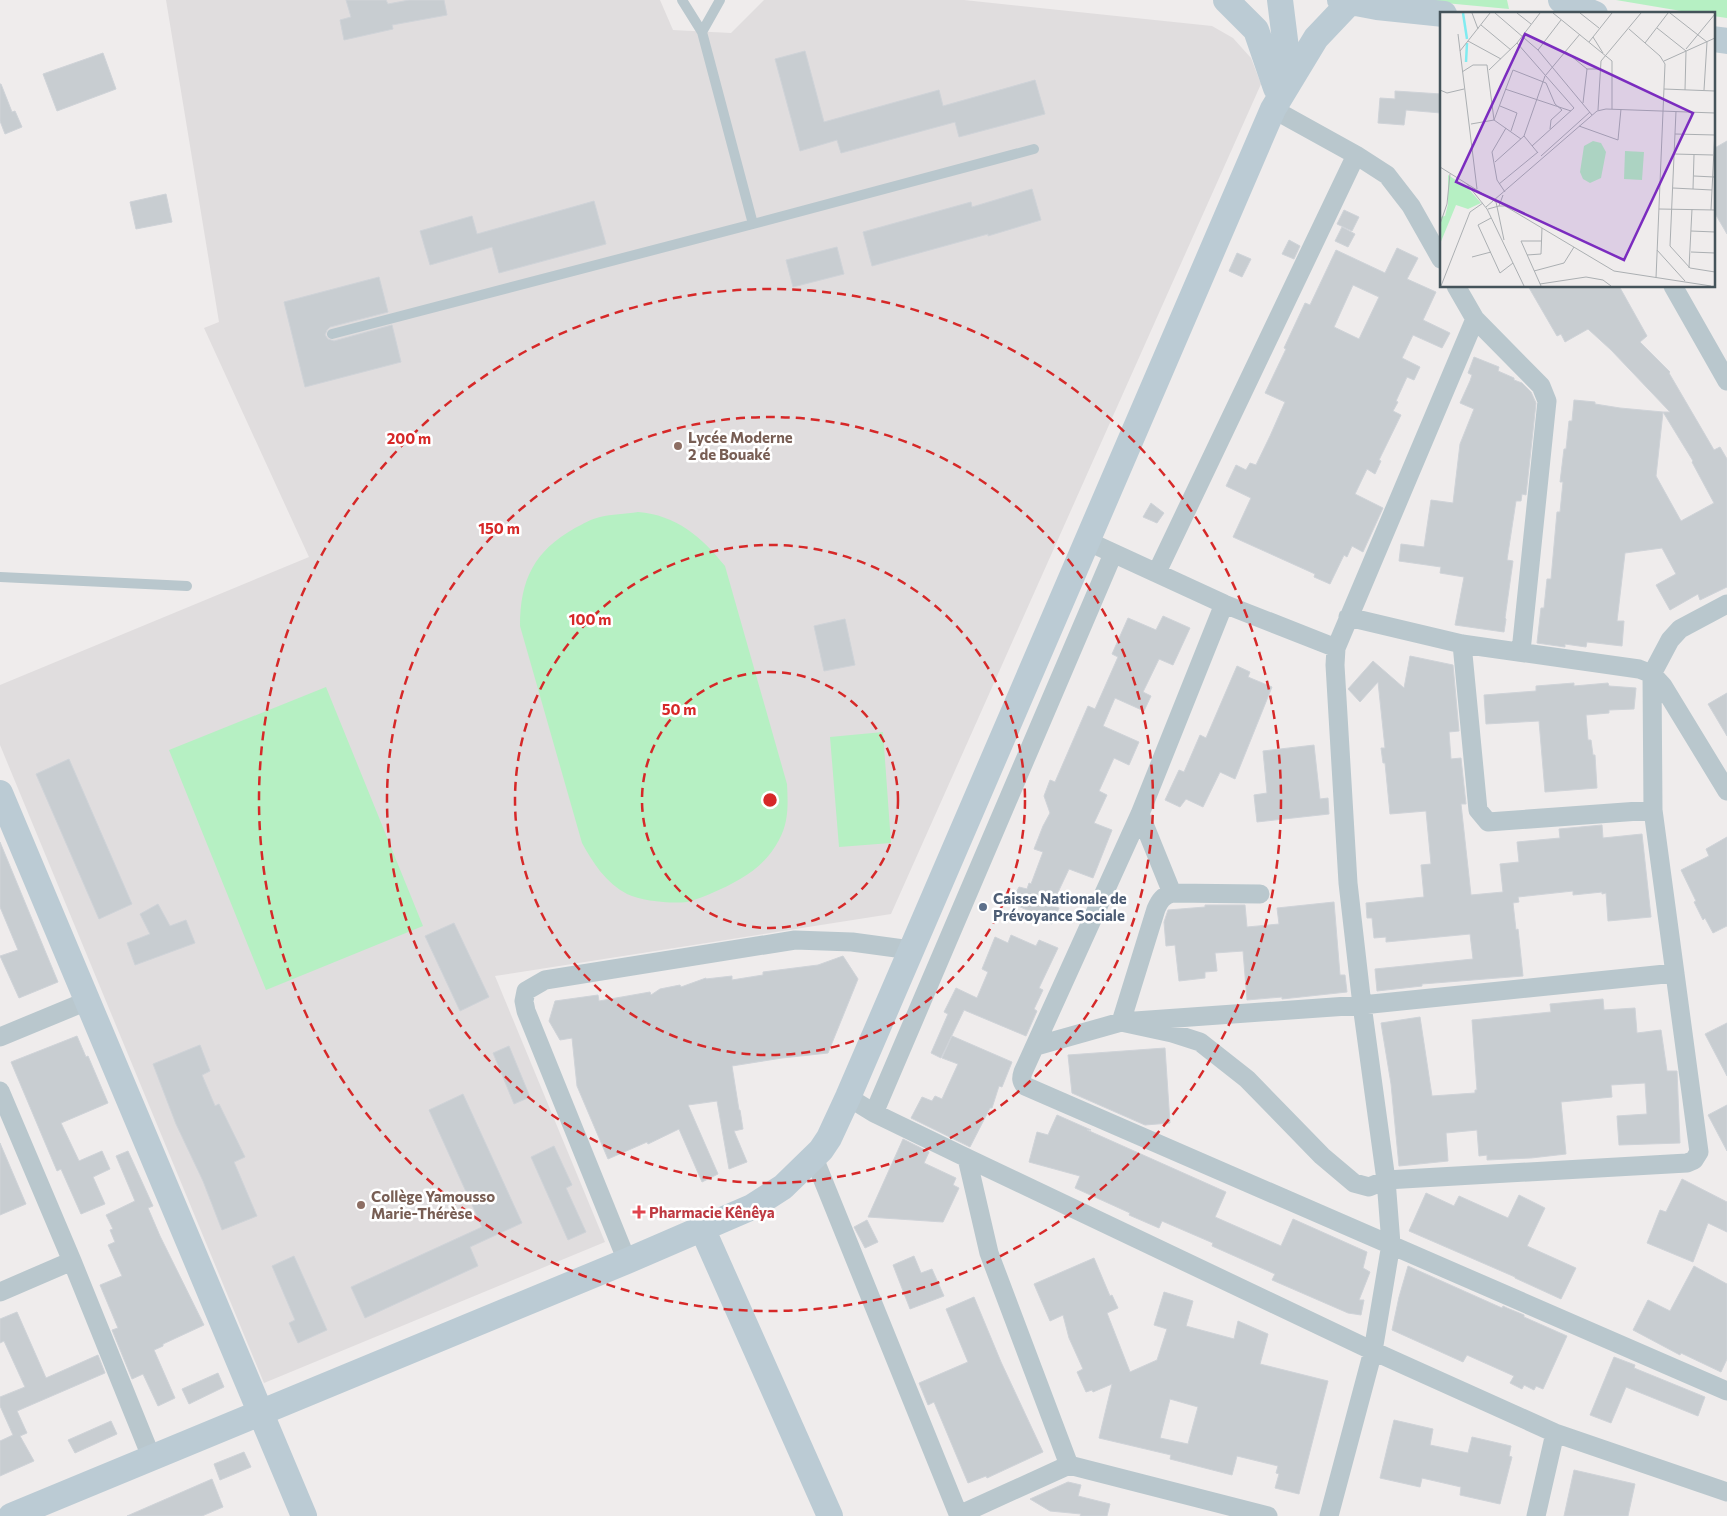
<svg xmlns="http://www.w3.org/2000/svg" width="1727" height="1516" font-family="Commissioner,sans-serif">
<style>
.education{fill:#e0ddde}
.green{fill:#b6f0c3}
.building{fill:#c8cdd1;stroke:#cfd3d8;fill-rule:evenodd}
.lines{fill:none;stroke-linecap:round;stroke-linejoin:round}
.lane{stroke:#b9c7cd;stroke-width:10}
.street{stroke:#b9c7cd;stroke-width:19}
.secondary{stroke:#bbcbd4;stroke-width:26}
.ring{fill:none;stroke:#d62828;stroke-width:2.5;stroke-dasharray:9 6}
.education-dot{fill:#8d6e63;stroke:#fff;stroke-width:2}
.service-dot{fill:#5c6f8a;stroke:#fff;stroke-width:2}
.health-dot{fill:#e0444e;stroke:#fff;stroke-width:2}
.labels{text-anchor:middle;dominant-baseline:central;stroke-width:5;stroke-linejoin:round;paint-order:stroke}
.education-label{font-size:15px;font-weight:bold;fill:#785e54;stroke:#fff;text-anchor:start}
.service-label{font-size:15px;font-weight:bold;fill:#4e5e75;stroke:#fff;text-anchor:start}
.health-label{font-size:15px;font-weight:bold;fill:#be3a42;stroke:#fff;text-anchor:start}
.inset-river{fill:none;stroke:#81ebf0;stroke-width:2.5}
.inset-road{fill:none;stroke:#abafb2;stroke-width:1}
.view{fill:#7b2cbf;fill-opacity:0.15;stroke:#7b2cbf;stroke-width:2.5}
.inset-edge{fill:none;stroke:#44535a;stroke-width:2.5}
.centre{fill:#d62828;stroke:#fff;stroke-width:2.5}
.ring-label{font-size:15px;text-anchor:middle;font-weight:bold;fill:#d62828;stroke:#fff;stroke-width:5;stroke-linejoin:round;paint-order:stroke}
</style>
<rect width="100%" height="100%" fill="#efecec"/>
<path class="education" d="M166 0H660L673 30 731 33 764 0H964L1212 26 1233 38 1251 58 1261 84 891 914 495 976 605 1242 264 1383 0 745V685L309 557 204 328 219 322Z"/>
<path class="green" d="M1413 0H1507L1509 9Z
M1616 0H1727V18L1713 16V14H1699Z
M638 512C676 515 702 537 725 566L787 784C788 803 789 822 779 840 765 867 740 881 712 893 705 896 695 900 687 902 671 904 642 901 627 894 606 883 593 863 582 843L520 626C520 580 534 551 575 528 583 524 591 519 600 517 612 514 625 514 638 512Z
M326 687 423 926 266 990 169 750Z
M883 732 891 843 839 847 830 737Z"/>
<path class="building" d="M346 0H386L388 4 409 0H444L447 15 392 25 393 29 344 40 340 20 351 17Z
M805 51 824 122 939 90 943 106 1035 80 1045 114 959 137 955 122 841 153 837 140 800 151 775 59Z
M103 53 116 89 57 111 43 74Z
M0 84H1L12 112 15 111 22 127 5 134 0 121Z
M1395 91 1441 94V113L1406 110 1404 125 1378 123 1380 98 1395 99Z
M1727 141V234L1713 210V149Z
M1032 189 1041 220 988 236V234L872 266 863 232 971 202 972 207Z
M166 194 172 222 136 229 130 202Z
M594 201 606 244 499 273 492 247 430 265 420 231 472 216 477 234Z
M1344 210 1359 217 1352 231 1337 224Z
M1342 227 1355 234 1348 247 1335 241Z
M1289 240 1300 246 1294 259 1282 254Z
M837 247 844 274 793 287 786 260Z
M1397 248 1418 258 1407 279 1436 292 1423 320 1450 333 1442 348 1413 335 1402 358 1420 367 1414 380 1407 377 1396 401 1398 402 1393 411 1401 415 1379 460 1381 461 1375 474 1367 469 1355 494 1383 508 1363 552 1352 546 1347 557 1344 555 1330 584 1314 577 1315 574 1233 537 1251 498 1226 486 1236 465 1246 470 1250 463 1256 465 1270 436 1285 402 1265 393 1286 349 1284 348 1305 303 1310 305 1336 250 1385 273ZM1353 285 1379 297 1359 339 1334 327Z
M1237 253 1251 259 1242 277 1229 271Z
M379 277 388 312 330 327 327 330 325 335 328 339 334 341 392 325 401 362 305 387 284 302Z
M1528 286H1619L1647 336 1640 342 1670 372 1669 373 1714 450 1720 447 1727 459V587L1700 600 1698 594 1670 610 1656 585 1676 574 1662 548 1625 553 1617 621H1624L1622 646 1587 642 1586 647 1565 644V647L1537 643 1541 608H1544L1547 579H1551L1557 512H1560L1563 482H1560L1564 449H1566L1569 421H1572L1574 400 1595 402V404L1620 408 1663 412 1656 476 1681 521 1714 503 1692 462 1693 461 1663 412H1670L1611 350 1588 329 1565 342 1561 334 1557 336Z
M1474 357 1499 367 1498 371 1514 378V380L1522 383 1531 392 1536 403 1526 495 1522 494 1521 501H1516L1507 560 1513 561 1505 618 1506 619 1504 632 1455 625 1464 577 1440 573 1441 567 1399 561 1401 544 1424 547 1431 500 1453 503 1460 444 1474 409 1460 403 1470 381 1472 375 1468 373Z
M1151 503 1164 513 1157 523 1143 517Z
M1163 616 1190 628 1173 665 1159 659 1143 692 1151 696 1144 711 1115 698 1103 726 1139 742 1129 765 1114 758 1099 791 1107 795 1094 823 1112 830 1093 878 1069 869 1052 905 1059 908 1052 924 1034 915 1032 912 1018 906 1014 896 1019 887 1027 889 1029 883 1031 884 1043 852 1034 849 1043 826 1050 813 1044 796 1050 780 1055 782 1088 706 1095 709 1118 657 1112 654 1128 618 1156 630Z
M845 619 855 665 824 671 814 626Z
M1410 656 1453 665 1459 731 1449 732 1451 759 1461 758 1466 804H1461L1471 895 1503 892 1500 864 1519 862 1517 842 1560 838 1559 829 1602 825 1603 838 1642 834 1651 917 1608 921 1606 893 1602 894V892L1573 895V891L1518 897 1519 902 1513 903 1516 930 1518 929 1523 976 1422 984V986L1377 991 1375 969 1473 959 1470 934 1386 942V937L1374 938 1372 918H1367L1366 903 1424 897 1421 865 1431 864 1426 811 1390 814 1385 763H1383L1381 748H1385L1378 682 1360 702 1348 689 1373 661 1404 688Z
M1237 666 1250 672 1248 677 1272 687 1235 779 1220 772 1203 807 1186 799 1180 807 1165 800 1179 770 1184 772 1200 735 1206 738Z
M1574 683V686L1608 683 1609 686 1636 688 1634 709 1609 710V713L1586 715 1588 740H1591L1593 755H1595L1597 788 1545 792 1539 721 1486 724 1484 695 1536 691V686Z
M1727 693V736L1708 704Z
M1314 745 1320 799 1328 798 1329 814 1257 822 1254 795 1267 793 1263 751Z
M69 759 132 904 99 919 36 774Z
M1727 837V926L1713 933 1705 918 1703 920 1694 902 1696 901 1681 870 1709 856 1706 849Z
M0 842 58 982 19 998 0 956 18 950 0 907Z
M1334 902 1340 975H1345L1347 992 1282 999V997L1247 1000 1243 951 1215 953 1217 971 1205 972V978L1179 981 1175 945 1166 946 1164 922 1168 910 1205 907V905H1245L1247 927 1279 924 1277 908Z
M158 904 170 926 186 920 195 943 135 965 127 943 150 934 140 914Z
M454 923 489 997 460 1011 425 936Z
M1011 935 1036 946 1039 940 1058 948 1039 988 1043 990 1034 1009 1037 1011 1026 1036 964 1010 941 1058 931 1053 948 1014 944 1012 956 988 977 998 988 972 982 969 995 937 1008 943Z
M843 956 858 979 828 1053 782 1058 732 1066 739 1110H740L743 1129 734 1131 747 1162 729 1169 717 1101 688 1105 718 1174 702 1182 679 1129 648 1144 647 1142 608 1159 577 1086 572 1038 560 1040 549 1021 555 1001 598 995 599 1001 650 992 651 995 660 989 680 985 681 987 706 978V979L732 976V980L763 975V972L818 965Z
M1603 999 1604 1010 1635 1008 1637 1033 1661 1030 1667 1071H1677L1680 1143 1619 1145 1617 1116 1647 1114 1645 1083 1611 1085 1612 1097 1561 1102 1566 1154 1531 1158 1487 1160V1155L1479 1156 1477 1130 1446 1133 1448 1161 1399 1166 1391 1084 1381 1023 1420 1017 1432 1096 1475 1093V1090H1477L1472 1020 1551 1012 1550 1004Z
M1727 1023V1076L1705 1034Z
M77 1036 86 1057 88 1056 108 1103 61 1123 79 1161 102 1151 110 1169 93 1177 105 1204 81 1214 61 1169 57 1171 11 1062Z
M952 1036 1012 1062 1002 1087 999 1086 992 1108H990L970 1147 911 1118 922 1097 932 1101 935 1096 942 1099 958 1064 942 1058Z
M200 1045 210 1071 202 1075 215 1106 219 1104 245 1157 234 1162 257 1216 222 1230 203 1181 176 1124 153 1064Z
M509 1046 530 1097 514 1104 493 1053Z
M1165 1048 1170 1123 1145 1125 1072 1093 1068 1055Z
M463 1094 522 1223 470 1247 478 1266 365 1318 351 1287 482 1227 429 1110Z
M1727 1105V1151L1708 1115Z
M1057 1115 1091 1130H1087L1226 1192 1215 1217 1281 1246 1293 1219 1367 1252 1363 1268 1370 1272 1359 1300H1364L1361 1315 1348 1313 1272 1280 1275 1274 1212 1246 1213 1243 1162 1221 1159 1228 1129 1215 1130 1213 1075 1188 1080 1176 1029 1162 1037 1132 1048 1135Z
M903 1139 929 1152 924 1163 956 1178 953 1185 959 1188 943 1222 868 1217Z
M0 1143 26 1204 0 1215Z
M554 1146 572 1185 566 1188 586 1232 568 1240 531 1157Z
M128 1151 153 1206 148 1208 160 1236 204 1325 163 1344V1346L154 1350 175 1398 158 1406 143 1374 132 1379 112 1330 118 1328 100 1285 122 1276 108 1245 115 1242 110 1230 113 1229 106 1215 135 1201 116 1156Z
M1682 1179 1727 1202V1232L1708 1223 1693 1262 1647 1243 1660 1210 1666 1212Z
M1426 1193 1454 1206 1459 1196 1508 1218 1519 1195 1545 1208 1527 1246 1576 1268 1561 1299 1515 1278V1277L1409 1231Z
M867 1220 878 1242 865 1248 854 1227Z
M294 1256 327 1330 298 1343 289 1323 295 1320 272 1266Z
M914 1256 921 1273 932 1269 944 1296 910 1309 893 1265Z
M1094 1258 1110 1296 1112 1295 1118 1308 1107 1313 1130 1372 1157 1360 1167 1329 1154 1325 1164 1292 1193 1301 1186 1326 1234 1339 1238 1321 1268 1334 1260 1364 1328 1381 1299 1494 1275 1488 1279 1474 1276 1473 1278 1466 1237 1456 1232 1475 1170 1459 1171 1455 1099 1438 1112 1384 1093 1392 1092 1390 1086 1392 1077 1372 1083 1369 1069 1338 1063 1315 1050 1321 1034 1284ZM1170 1399 1198 1407 1188 1444 1160 1438Z
M1408 1266 1502 1308 1503 1306 1507 1308 1524 1315V1317L1567 1336 1543 1389 1536 1386 1534 1390 1524 1385 1522 1389 1510 1383 1514 1376 1467 1355 1463 1362 1392 1330 1399 1297Z
M1694 1266 1727 1284V1359L1721 1372 1681 1353 1680 1355 1633 1330 1648 1300 1670 1311Z
M974 1297 1001 1362 1043 1452 987 1478 986 1476 968 1483 934 1402 928 1405 919 1383 968 1362 946 1309Z
M17 1312 46 1378 98 1355 105 1373 17 1411 27 1433 20 1436 34 1461 0 1476V1441L13 1435 0 1406V1397L25 1387 4 1341 0 1343V1319Z
M1614 1357 1635 1365 1634 1368 1705 1397 1698 1416 1626 1387 1611 1423 1590 1415Z
M218 1373 224 1387 189 1404 182 1389Z
M1394 1420 1433 1429 1430 1445 1468 1453 1472 1437 1511 1446 1509 1456 1512 1457 1500 1504 1460 1495 1461 1487 1422 1478 1420 1487 1380 1478Z
M111 1421 117 1434 75 1453 68 1440Z
M244 1452 251 1467 220 1480 214 1464Z
M1574 1470 1635 1484 1628 1516H1564Z
M212 1479 223 1507 202 1516H127Z
M1068 1482 1081 1485 1078 1496 1110 1504 1107 1516H1080L1081 1514 1050 1511 1030 1499Z"/>
<g class="lines">
<path class="lane" d="M682 0 702 32 753 224
M702 32 720 0
M332 334 753 224 1034 149
M0 577 187 586"/>
<path class="street" d="M1273 109 1356 155 1387 175 1411 206 1441 259
M1456 286 1475 319 1541 386 1547 401 1521 651
M1673 286 1727 381
M1087 541 1224 604 1336 648
M1157 572 1356 155
M1224 604 1140 814 1023 1072C1021 1078 1021 1081 1025 1086L1727 1391
M1348 617 1462 644 1639 669 1652 674 1663 686 1727 791
M1462 644 1478 810 1488 822 1653 810
M1140 814 1172 893C1163 896 1160 900 1156 909L1121 1022 1172 1033 1200 1042 1247 1079 1322 1156 1354 1183 1369 1187 1386 1180 1687 1163 1694 1160 1699 1152 1653 810 1652 674 1670 640 1680 629 1727 604
M1172 893 1260 894
M0 1037 87 1001
M1036 1046 1121 1022 1362 1005 1675 973
M0 1091 72 1261 152 1459
M848 1097 874 1113 967 1158 1373 1351 1555 1433 1727 1492
M874 1113 1113 554
M814 1158 959 1516
M967 1158 989 1253 1069 1465
M627 1261 526 1011 524 1001 526 991 545 980 795 940 852 942 911 950
M0 1292 72 1261
M959 1515 1069 1465 1268 1516
M1329 1516 1373 1351 1391 1244 1386 1180 1362 1005 1348 883 1335 665 1336 648 1475 319
M1536 1516 1555 1433"/>
<path class="secondary" d="M1226 0 1256 30 1276 88
M1340 0 1377 7 1444 14
M1561 0 1595 14
M1713 39 1727 41
M1278 86 1286 48 1280 0
M0 793 304 1516
M702 1228 830 1516
M11 1516 627 1261 752 1207 783 1187 821 1150 829 1138 848 1097 1273 109 1316 38 1352 0"/>
</g>
<g class="ring">
<circle cx="770" cy="800" r="128"/>
<circle cx="770" cy="800" r="255"/>
<circle cx="770" cy="800" r="383"/>
<circle cx="770" cy="800" r="511"/>
</g>
<g class="education-dot">
<circle cx="678" cy="446" r="5"/>
<circle cx="361" cy="1205" r="5"/>
</g>
<circle class="service-dot" cx="983" cy="907" r="5"/>
<path class="health-dot" d="M636.5 1204.5h5v5h5v5h-5v5h-5v-5h-5v-5h5z"/>
<g class="labels">
<g class="education-label">
<text x="688" y="437">Lycée Moderne<tspan x="688" dy="17">2 de Bouaké</tspan></text>
<text x="371" y="1196">Collège Yamousso<tspan x="371" dy="17">Marie-Thérèse</tspan></text>
</g>
<g class="service-label">
<text x="993" y="898">Caisse Nationale de<tspan x="993" dy="17">Prévoyance Sociale</tspan></text>
</g>
<g class="health-label">
<text x="649" y="1212">Pharmacie Kênêya</text>
</g>
</g>
<g transform="translate(1440 12)">
<rect width="275" height="275" fill="#efecec"/>
<path d="M153 129 161 131 166 140 161 166 150 171 143 167 140 160 144 134ZM185 139 204 140 202 168 184 167ZM8 163 27 175 41 191 28 197 16 193 0 232V205L5 204 8 192Z" fill="#b6f0c3"/>
<path class="inset-river" d="M23 1 27 27M26 50 27 31"/>
<path class="inset-road" d="M32 1 38 17M55 1 98 38 152 103M77 1 91 12M113 1 172 49V97M140 1 159 16M230 1 267 30 264 78M41 13 71 38M217 16 246 39 245 78M189 17 220 44 225 52 216 266M18 22 37 177M153 25 163 41M28 29 61 47M149 30 172 1M77 31 134 96 92 134M205 31 228 1M246 37 275 2M98 38 121 8M20 39 50 1M125 39 147 57H160M224 49 275 26M49 58 77 31 100 1M22 60 33 53H47L54 108 81 127M65 77 131 99M224 77 275 79M0 78 7 81 24 77M143 91 147 57M60 94 77 101 71 119M158 98 161 49 201 1M236 99 230 234 250 256 275 260M31 112 54 108 73 58 106 71 115 92 122 98 111 108 110 117M139 114 178 128 181 97M235 122 275 123M84 124 98 141M234 142 273 143M101 144 150 100M55 150 84 124 105 64 140 22M0 155 56 190 64 228M254 164 274 165M27 172 47 197 84 274M59 172 98 140M233 176 272 178M253 177 254 143M65 180 57 168 52 140 66 116M59 194H65L174 259 271 274M46 195 157 99 166 97 275 101M48 197 59 194 63 183M219 197 275 198M271 198 275 118M51 206 38 213 60 261 73 251M0 212 7 192 10 162M251 219 275 220M217 238 245 269M251 240 275 241M87 243 101 242 102 216M32 245 51 240M249 256 252 197M94 259 124 251 134 235M100 272 146 265 163 268 171 274M1 274 30 200 43 191M101 274 81 229H101"/>
<path class="view" d="M85 22 253 101 184 248 16 170Z"/>
<rect width="275" height="275" class="inset-edge"/>
</g>
<circle cx="770" cy="800" r="8" class="centre"/>
<g class="ring-label">
<text x="409" y="444">200 m</text>
<text x="499" y="534">150 m</text>
<text x="590" y="625">100 m</text>
<text x="679" y="715">50 m</text>
</g>
</svg>
